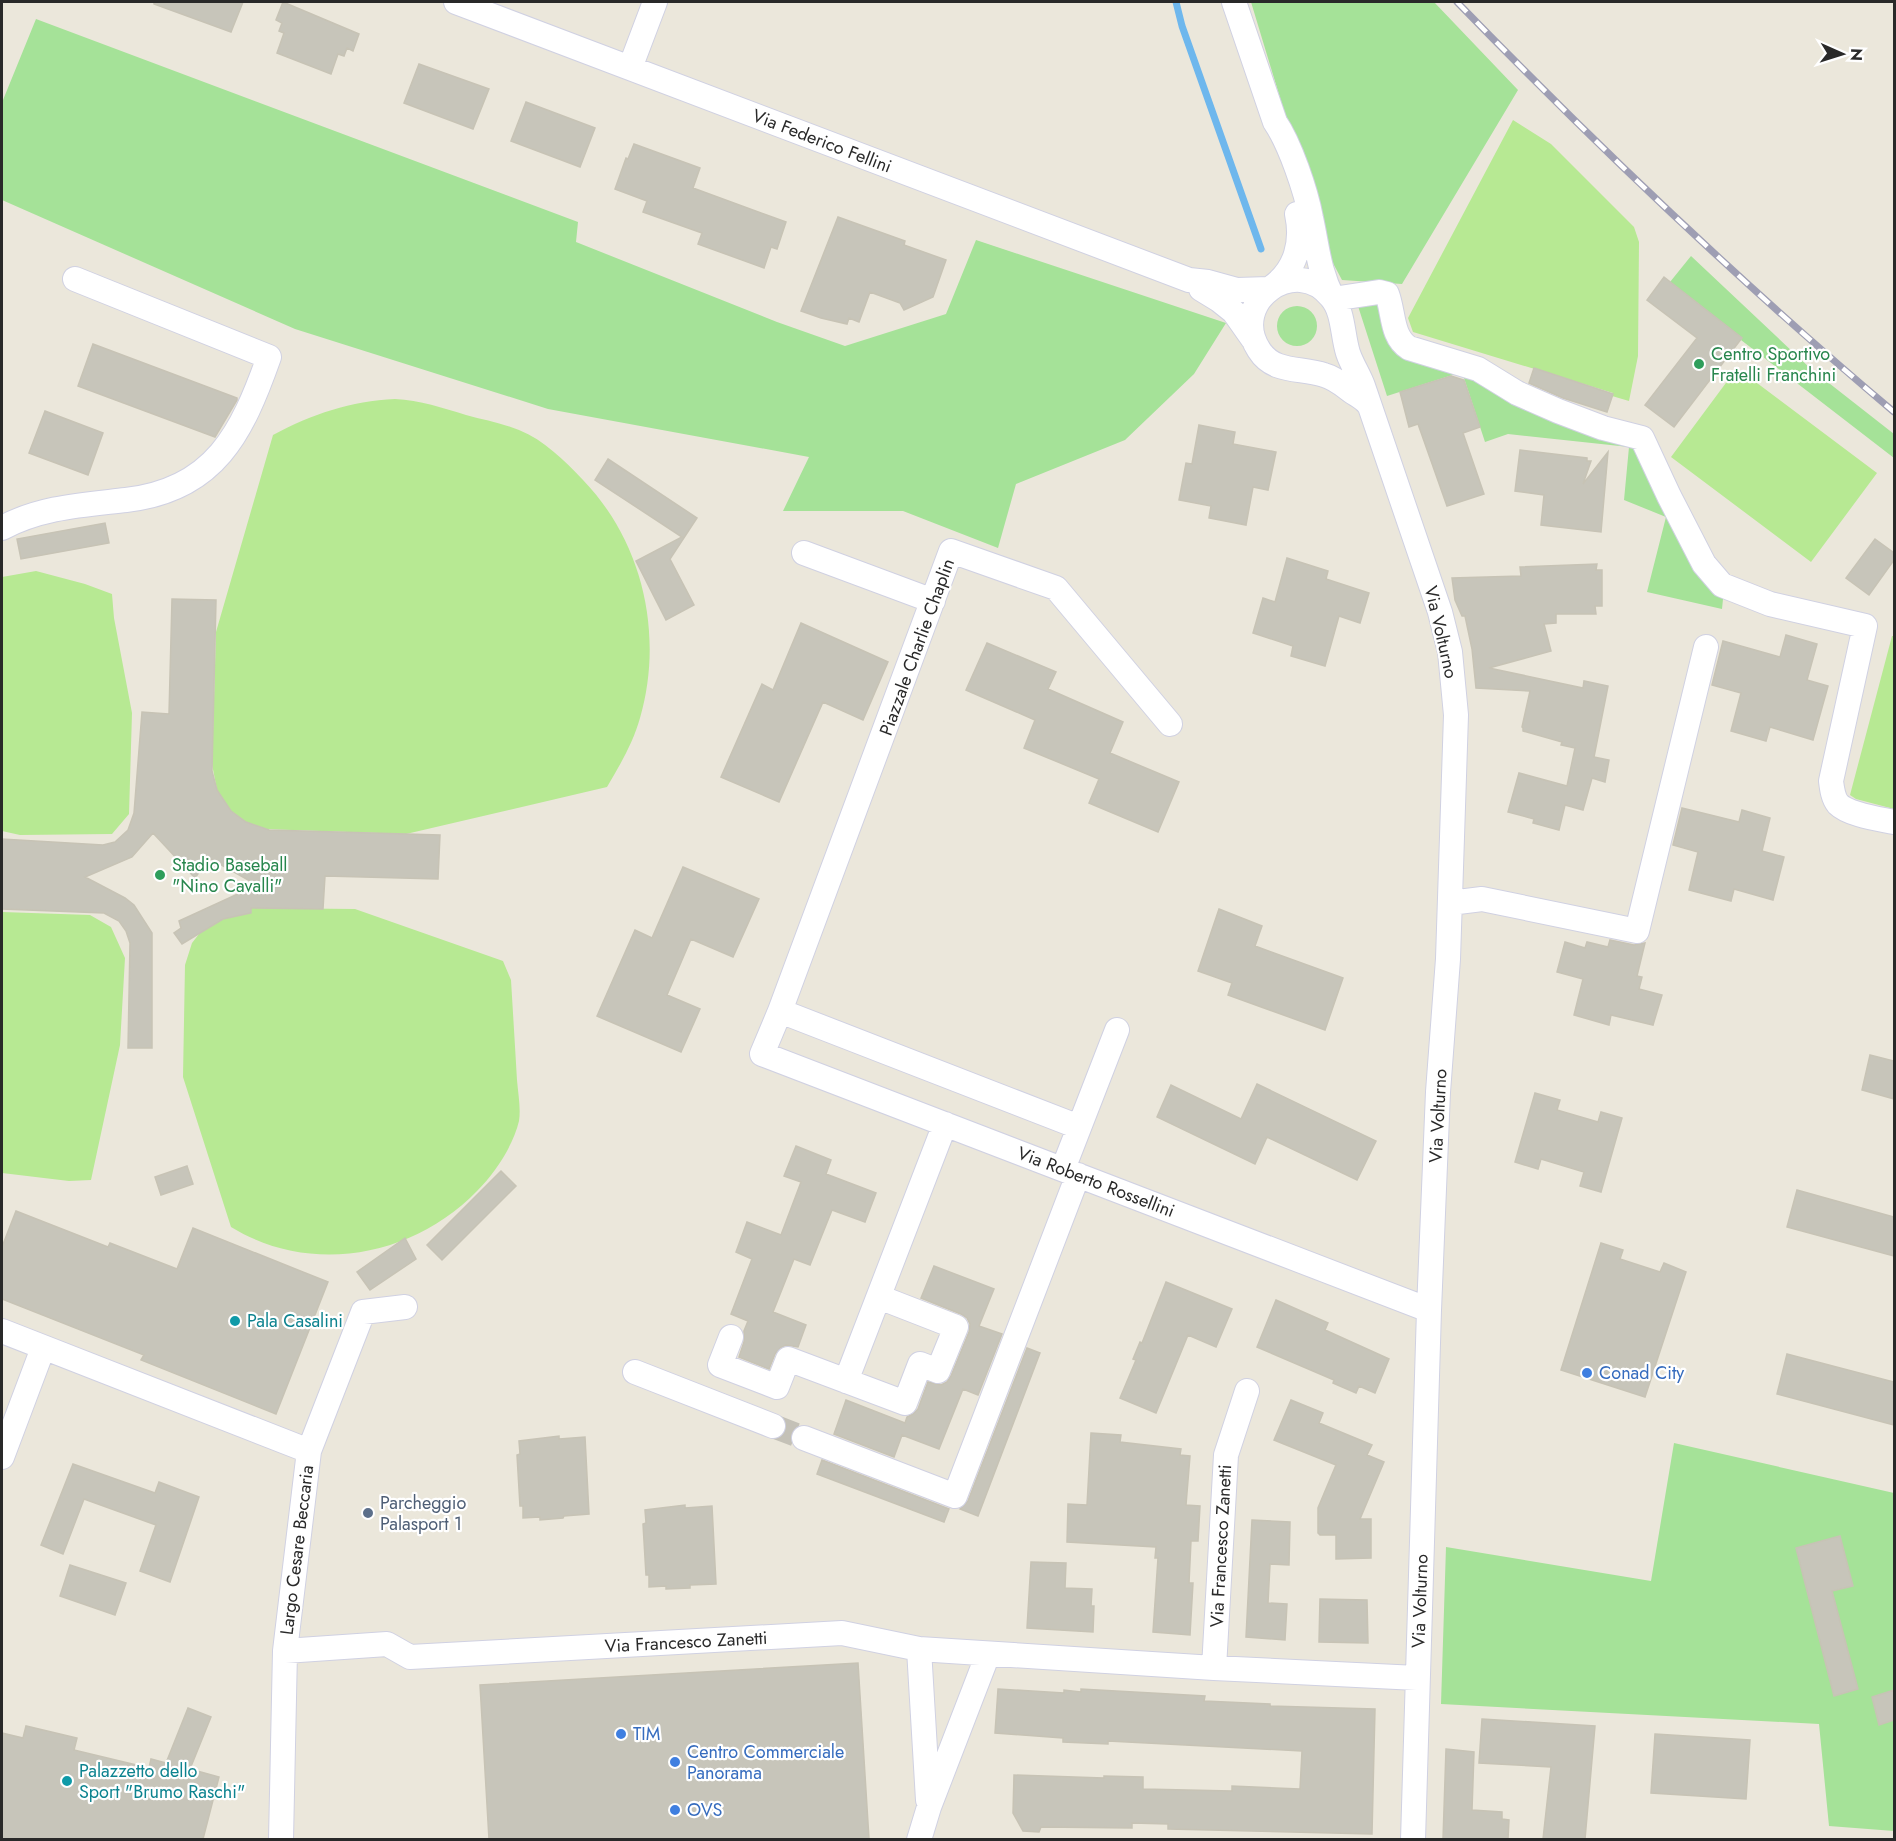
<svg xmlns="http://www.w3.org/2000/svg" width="1896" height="1841" font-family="Jost,sans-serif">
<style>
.green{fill:#a5e298}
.pitch{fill:#b7e993}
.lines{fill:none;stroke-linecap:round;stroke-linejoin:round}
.stream{stroke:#6eb7ed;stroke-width:7}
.building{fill:#c7c5ba;stroke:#c7c3b5;stroke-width:1.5}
.minor-tunnel{stroke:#c4c1b7;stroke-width:24;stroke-dasharray:24 12;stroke-linecap:butt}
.minor-casing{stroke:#d0d1e2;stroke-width:26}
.minor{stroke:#fff;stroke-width:24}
.rail-casing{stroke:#9e9eb3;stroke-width:7}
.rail{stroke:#fff;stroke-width:4.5;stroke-dasharray:14;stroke-linecap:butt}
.leisure-dot{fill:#2e9e5b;stroke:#fff;stroke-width:2}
.culture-dot{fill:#0f9aa8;stroke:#fff;stroke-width:2}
.shop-dot{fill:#3f7fe0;stroke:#fff;stroke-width:2}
.service-dot{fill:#5c6f8a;stroke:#fff;stroke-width:2}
.labels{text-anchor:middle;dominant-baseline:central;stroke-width:4.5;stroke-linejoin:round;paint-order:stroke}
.street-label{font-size:18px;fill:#292929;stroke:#fff}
.leisure-label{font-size:18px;fill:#27864d;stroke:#fff;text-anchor:start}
.culture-label{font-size:18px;fill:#0d838f;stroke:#fff;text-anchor:start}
.shop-label{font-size:18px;fill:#366cbe;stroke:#fff;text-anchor:start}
.service-label{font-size:18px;fill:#4e5e75;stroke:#fff;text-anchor:start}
</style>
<rect width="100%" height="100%" fill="#ebe7db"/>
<path class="green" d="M1251 2H1434L1518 90 1402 284 1342 280 1326 250Z
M36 19 578 222 576 242 777 322 845 346 946 314 976 240 1226 323 1194 374 1125 440 1016 484 998 548 903 511H783L809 457 548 409 295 329 2 200V100H3Z
M1691 256 1811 369 1894 434V458L1741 340 1742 338 1670 282Z
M1377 299 1389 327 1630 439 1720 593 1723 599 1722 609 1647 592 1666 517 1624 500 1629 447 1508 434 1485 442 1462 372 1387 396 1357 303Z
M1277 326a20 20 0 1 1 40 0a20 20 0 1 1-40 0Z
M1674 1443 1894 1493V1831L1829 1826 1819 1724 1441 1704 1446 1547 1651 1581Z"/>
<path class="pitch" d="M1513 120 1551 144 1634 227 1639 242 1638 356 1629 401 1612 396 1613 393 1413 332 1408 318Z
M1737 368 1877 473 1811 562 1671 457Z
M395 399C420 400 443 408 466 415 484 420 502 423 519 430 544 440 565 461 583 480 643 542 664 635 640 718 633 743 620 765 607 787L406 834 263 829 246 822 231 811 217 790 212 764 216 632 273 435C312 414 351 401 395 399Z
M36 571 85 584 112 594 114 618 132 713 129 814 112 834 20 835 2 831V577Z
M1892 636H1894V809L1856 799 1850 795Z
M250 908 355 909 503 961 511 980C513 1013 515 1046 517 1080 518 1093 521 1108 519 1121 513 1146 495 1173 477 1191 413 1257 311 1276 231 1227L183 1077 185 965 192 943 206 925Z
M2 912 90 915 111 927 125 958 120 1045 91 1180 69 1181 2 1173Z"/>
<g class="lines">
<path class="stream" d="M1176 2 1182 26 1261 249"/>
</g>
<path class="building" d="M154 2H243L231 32 154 4Z
M283 2 359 34 353 51 347 48 344 56 338 54 331 74 277 53 284 33 279 31 282 23 276 20Z
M419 64 489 89 473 129 404 103Z
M526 102 595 128 580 167 511 141Z
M634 144 700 168 693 188 786 222 777 249 771 247 764 268 698 244 702 233 643 212 647 201 615 189 626 158 628 159Z
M838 217 905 241 904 245 946 260 933 297 904 310 900 303 870 292 859 322 849 318 847 324 821 318 801 311Z
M1664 277 1742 338 1674 427 1645 405 1697 338 1647 300Z
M93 344 237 398V400L215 437 78 386Z
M1534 368 1613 394 1607 412 1563 398 1529 383Z
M1451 376 1464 380 1480 427 1463 433 1484 494 1447 506 1418 424 1409 427 1400 392Z
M45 411 103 433 88 475 29 453Z
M1199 425 1235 432 1233 444 1276 452 1268 490 1253 487 1246 525 1209 518 1211 506 1179 500 1186 463 1192 464Z
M1520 450 1587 458V461H1591L1583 484 1608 452 1601 532 1541 525 1544 495 1515 491Z
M608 459 697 518 670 559 694 605 666 620 636 561 682 537 595 480Z
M105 523 109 543 21 559 17 539Z
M1875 539 1894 553V560L1869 595 1846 578Z
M1287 558 1328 571 1326 579 1369 593 1360 623 1339 616 1325 666 1291 656 1293 646 1253 633 1263 598 1275 602Z
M1597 564 1596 570H1602V606H1595L1596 614H1556V623L1544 624 1551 651 1489 668 1583 688 1584 681 1608 686 1594 757 1609 760 1605 782 1592 778 1583 810 1565 805 1559 830 1533 823 1534 819 1508 812 1519 773 1567 786 1575 748 1561 745 1562 742 1523 731V728L1522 727 1530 691 1476 688 1472 649 1465 616H1462L1455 600 1452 578 1521 576 1520 567Z
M172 599 216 600 212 771 217 790 231 811 246 822 269 830 440 835 438 879 325 876 323 909 251 908V913L223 919 182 944 174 933 181 928 179 921 253 887 256 892 266 890 209 858 195 878 153 833 132 857 85 877 125 898 134 905 152 933V1048H128L130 943 126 931 119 921 104 913 2 909V839L103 845 115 842 128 830 134 813 142 712 169 714Z
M801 623 888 662 863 720 823 702 779 802 721 777 762 684 773 690Z
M1786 635 1817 644 1807 680 1828 686 1813 740 1770 727 1766 741 1731 731 1741 693 1712 685 1723 641 1780 657Z
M987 643 1056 672 1048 689 1123 722 1110 753 1179 782 1158 832 1089 803 1099 779 1024 748 1035 720 966 690Z
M1682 808 1739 822 1742 810 1770 818 1762 851 1784 857 1773 900 1734 889 1731 901 1689 890 1698 852 1673 845Z
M683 867 759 899 733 957 691 939 667 995 700 1009 681 1052 597 1016 635 930 652 938Z
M1219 909 1262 926 1255 946 1343 978 1325 1030 1228 995 1232 983 1198 971Z
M1610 940 1634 945 1645 943 1637 976 1642 977 1639 989 1662 995 1653 1025 1611 1015 1609 1025 1574 1015 1583 979 1557 972 1565 942 1585 948 1587 942 1608 947Z
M1870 1055 1894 1061V1099L1862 1090Z
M1257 1084 1376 1141 1357 1180 1267 1137 1255 1164 1157 1117 1171 1085 1241 1119Z
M1535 1093 1560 1100 1557 1110 1598 1122 1601 1112 1622 1118 1601 1192 1580 1186 1584 1172 1541 1159 1538 1169 1515 1162Z
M796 1146 831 1160 826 1174 876 1193 865 1222 832 1210 810 1265 794 1259 773 1312 806 1325 798 1347 786 1345 780 1348 775 1354 769 1369 739 1357 744 1342V1331L748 1321 731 1314 752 1259 736 1252 747 1222 781 1235 801 1182 784 1176Z
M187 1166 193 1184 161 1195 155 1177Z
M501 1171 516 1186 442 1260 427 1245Z
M1797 1190 1894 1217V1256L1787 1227Z
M16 1211 108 1247 110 1243 177 1269 193 1228 328 1282 276 1414 141 1360 144 1355 2 1299V1247Z
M405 1238 416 1259 370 1290 357 1272Z
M1601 1243 1623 1250 1620 1259 1660 1272 1664 1263 1686 1272 1645 1397 1561 1370Z
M934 1266 994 1289 979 1326 1002 1334 978 1395 963 1389 939 1449 902 1435 894 1457 834 1434 846 1400 905 1423 907 1417 913 1414 918 1409 928 1382 941 1385 947 1382 951 1376 969 1332 970 1324 967 1318 961 1314 921 1298Z
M1166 1282 1232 1309 1216 1347 1188 1335 1156 1413 1120 1398 1136 1360 1133 1359 1140 1342 1142 1343Z
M1276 1300 1328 1323 1325 1330 1389 1359 1375 1393 1359 1386 1356 1393 1333 1383 1334 1380 1257 1347Z
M1027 1348 1040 1353 978 1516 960 1509 968 1501Z
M1787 1354 1894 1382V1425L1777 1394Z
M1291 1400 1323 1413 1319 1423 1372 1445 1367 1455 1384 1462 1360 1519H1371V1558L1336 1559V1535H1320L1318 1533V1508L1336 1465 1274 1440Z
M1091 1433 1121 1435 1120 1442 1181 1449 1180 1455 1190 1456 1186 1505 1200 1506 1198 1541H1191L1189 1583H1193L1190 1635 1153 1632 1158 1558H1155L1156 1547 1067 1542 1068 1504 1087 1505Z
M559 1436V1439L585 1437 589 1514 564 1516 563 1518 540 1520V1517L523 1518V1506H520L517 1455 520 1454 519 1441Z
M822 1460 949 1509 944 1522 817 1474Z
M73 1464 155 1493 159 1482 199 1497 170 1582 140 1571 156 1525 84 1499 63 1554 41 1545Z
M685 1505V1508L712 1506 716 1584 690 1585V1588L666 1589V1586L649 1587V1575H646L643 1524 646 1523 645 1510Z
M1252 1520 1290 1522 1289 1565 1270 1564 1268 1603 1287 1604 1285 1640 1246 1637Z
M1840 1536 1853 1586 1832 1591 1858 1689 1834 1696 1796 1548Z
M1031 1562 1066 1563 1065 1588 1092 1589 1091 1606H1094L1093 1632 1027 1628Z
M70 1565 126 1583 115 1615 60 1596Z
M1320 1599 1367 1600 1368 1643 1319 1642Z
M858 1663 869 1839H489L480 1685Z
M998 1689 1064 1693V1690L1081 1692V1689L1205 1696 1204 1701 1270 1704V1706L1375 1709 1372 1834 1168 1829V1824L1132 1823V1828L1041 1827 1039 1832 1023 1831 1013 1813 1014 1775 1104 1778V1776L1143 1777V1789L1232 1791V1786L1300 1789 1302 1751 1108 1741V1744L1063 1742V1738L995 1733Z
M1894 1690V1720L1879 1725 1872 1697Z
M188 1708 211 1717 190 1769 219 1777 203 1839H2V1733L23 1738 26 1726 77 1738 74 1750 149 1768 151 1759 166 1763Z
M1482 1719 1595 1726 1585 1839H1543L1551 1767 1479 1763Z
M1655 1734 1750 1740 1746 1799 1651 1793Z
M1446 1749 1474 1752 1472 1810 1502 1812V1819L1509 1820 1508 1839H1443Z"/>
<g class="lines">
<path class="minor-tunnel" d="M773 1426 804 1438"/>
<defs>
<path id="minor" d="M456 2 1189 280 1208 282 1237 290 1269 289
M1234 2 1275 122C1290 144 1306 191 1311 218 1318 250 1318 268 1333 299L1379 292 1387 294C1394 312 1391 337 1409 348L1478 369 1517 393 1558 411 1603 428 1642 438 1669 496 1704 564 1722 585 1770 604 1865 626 1831 781C1832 789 1833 798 1838 804 1849 815 1880 819 1894 822
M630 68 655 2
M1272 287C1296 270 1303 242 1297 214
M1201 289 1219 300 1234 312 1253 339
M1369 405C1364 398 1358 396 1351 391 1343 385 1335 378 1324 375 1301 367 1274 374 1259 350 1228 302 1296 253 1331 297 1344 312 1342 334 1348 353 1352 365 1359 375 1363 386L1440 612 1450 652 1456 715 1448 959 1438 1092 1429 1310 1413 1840
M2 528C41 507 83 505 126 500 215 490 242 433 269 357L75 279
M804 553 933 601
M1450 903 1482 899 1637 931 1706 647
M780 1011 762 1054 1429 1310
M1079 1127 780 1011 951 551 1056 588 1170 724
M1063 1169 1117 1030
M2 1331 309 1451
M731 1337 720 1365 777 1387 788 1359 905 1403 920 1364 938 1371 956 1327 879 1297
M635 1372 773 1426
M846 1381 945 1124
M804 1438 955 1496 1078 1175
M2 1457 43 1348
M919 1649 928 1800
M285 1651 387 1644 410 1657 842 1633 919 1649 1214 1668 1417 1678
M1214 1668 1226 1455 1247 1391
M281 1840 285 1651 309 1451 363 1312 405 1307
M919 1840 929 1807 988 1654"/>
</defs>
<use href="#minor" class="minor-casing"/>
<use href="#minor" class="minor"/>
<defs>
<path id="rail" d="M1457 2C1596 145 1741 283 1894 412"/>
</defs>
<use href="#rail" class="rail-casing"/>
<use href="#rail" class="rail"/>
</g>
<g class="leisure-dot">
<circle cx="1699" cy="364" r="6"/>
<circle cx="160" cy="875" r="6"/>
</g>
<g class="culture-dot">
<circle cx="235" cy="1321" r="6"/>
<circle cx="67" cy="1781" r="6"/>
</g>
<g class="shop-dot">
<circle cx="1587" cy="1373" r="6"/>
<circle cx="621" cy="1734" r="6"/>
<circle cx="675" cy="1762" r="6"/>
<circle cx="675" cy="1810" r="6"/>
</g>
<circle class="service-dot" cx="368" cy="1513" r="6"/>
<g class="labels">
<g class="street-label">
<text transform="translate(822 141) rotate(21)">Via Federico Fellini</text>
<text transform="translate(1441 632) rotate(77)">Via Volturno</text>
<text transform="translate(917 647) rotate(-70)">Piazzale Charlie Chaplin</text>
<text transform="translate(1438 1116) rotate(-87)">Via Volturno</text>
<text transform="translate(1096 1182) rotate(21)">Via Roberto Rossellini</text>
<text transform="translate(1221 1546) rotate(-87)">Via Francesco Zanetti</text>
<text transform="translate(297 1550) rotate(-83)">Largo Cesare Beccaria</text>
<text transform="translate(1420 1601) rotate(-88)">Via Volturno</text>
<text transform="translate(686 1642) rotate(-3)">Via Francesco Zanetti</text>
</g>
<g class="leisure-label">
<text x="1711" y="354">Centro Sportivo<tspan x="1711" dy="21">Fratelli Franchini</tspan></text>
<text x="172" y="865">Stadio Baseball<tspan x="172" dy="21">"Nino Cavalli"</tspan></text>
</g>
<g class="culture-label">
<text x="247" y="1321">Pala Casalini</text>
<text x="79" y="1771">Palazzetto dello<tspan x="79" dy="21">Sport "Brumo Raschi"</tspan></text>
</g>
<g class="shop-label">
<text x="1599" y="1373">Conad City</text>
<text x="633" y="1734">TIM</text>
<text x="687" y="1752">Centro Commerciale<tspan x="687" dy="21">Panorama</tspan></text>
<text x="687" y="1810">OVS</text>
</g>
<g class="service-label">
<text x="380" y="1503">Parcheggio<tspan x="380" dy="21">Palasport 1</tspan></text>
</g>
</g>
<rect width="1896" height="1841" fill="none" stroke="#292929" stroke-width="6"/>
<g transform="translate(1842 54) rotate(93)" stroke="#ffffff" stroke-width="4.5" paint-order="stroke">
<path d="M0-4.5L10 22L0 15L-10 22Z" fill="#292929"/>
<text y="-9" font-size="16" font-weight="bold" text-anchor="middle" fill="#292929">N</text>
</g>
</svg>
